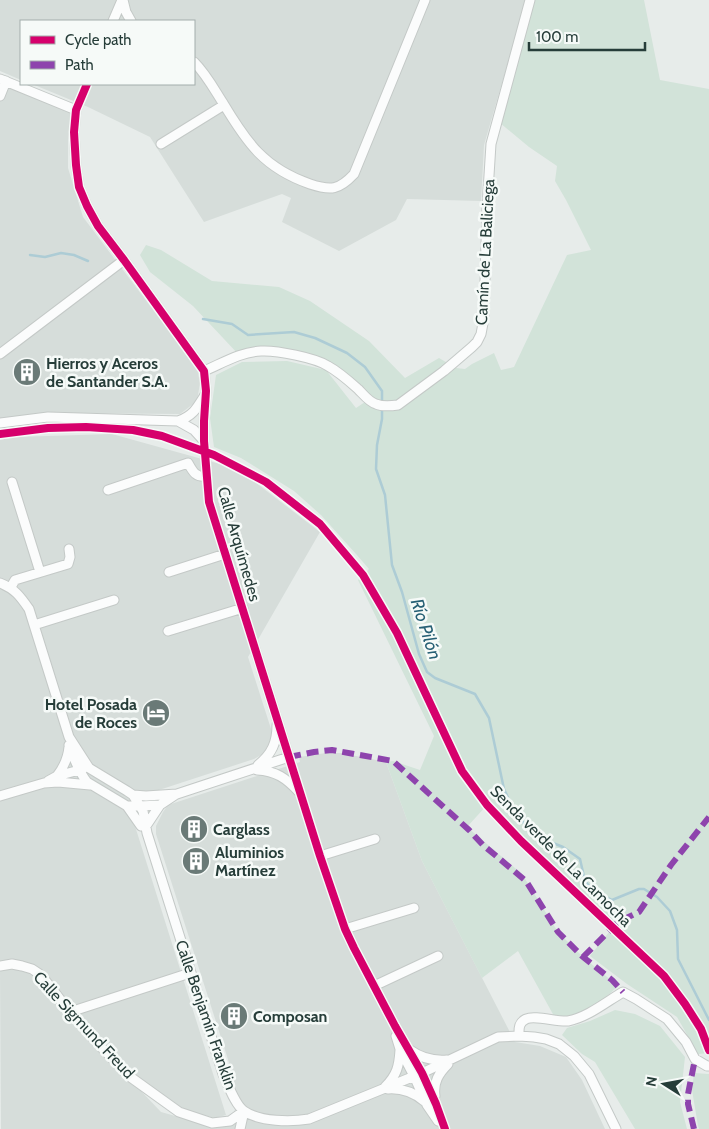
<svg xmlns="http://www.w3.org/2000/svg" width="709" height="1129" font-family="Cabin,sans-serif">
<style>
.built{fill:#d6ddda}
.green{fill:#d2e3d9}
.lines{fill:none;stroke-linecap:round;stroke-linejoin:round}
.stream{stroke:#adccd5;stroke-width:2.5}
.minor-casing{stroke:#c4c9c7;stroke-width:11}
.minor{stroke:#fbfcfc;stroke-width:9}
.quiet{stroke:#8e44ad;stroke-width:6;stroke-dasharray:12 6;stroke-linecap:butt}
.cycleway-casing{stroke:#f6faf8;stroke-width:11}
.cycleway{stroke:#d6006c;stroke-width:8}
.labels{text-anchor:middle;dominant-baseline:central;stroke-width:5;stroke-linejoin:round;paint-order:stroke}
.street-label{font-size:16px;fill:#263d39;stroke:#f6faf8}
.poi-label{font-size:16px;font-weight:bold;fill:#263d39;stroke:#f6faf8;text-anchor:start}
.water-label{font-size:18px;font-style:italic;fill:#265f74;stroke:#f6faf8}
</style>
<rect width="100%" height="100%" fill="#e7ecea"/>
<path class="built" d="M0 0H526L484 145 481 201 407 199 396 220 339 251 282 222 291 198 282 194 204 222 150 137 88 107 32 84H194V21H21V80L0 71Z
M0 83 71 113 68 137V168L83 217 197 368 200 383 197 401 180 414 47 413 0 418Z
M112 434 238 469 320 532 248 657 272 732 269 744 263 754 254 759 159 790 135 826 226 1115 215 1118 185 1110 135 1077 97 1039 41 971 15 960 0 962V440L14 437Z
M326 753H341L386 762 422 861 515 1042 540 1046 566 1057 582 1080 605 1129H1L0 971 20 968 35 976 103 1057 140 1090 161 1112 215 1127 233 1115 236 1107 233 1075 156 834V826L163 812 168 805 300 762 299 757Z"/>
<path class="green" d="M535 0H644L660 80 709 89V1038L702 1022 673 981 709 1041V1053L698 1054 677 1017 627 984 590 956 613 927 487 805 467 827 522 874 558 932 583 957 618 986C606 998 587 1013 570 1016 565 1017 559 1016 554 1016L518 951 482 978 422 861 386 762 393 761 420 770 434 736 358 580 369 569 356 554 321 515 294 491 241 458 214 447 210 418 216 375 242 362 287 361 326 370 356 408 368 400 329 366 259 346 239 355 193 306 150 272 140 255 146 245 161 250 212 281 279 287 310 301 369 341 405 378 439 358 456 368 465 369 472 364 494 353 501 370 514 367 567 255 591 250 566 200 555 181 557 166 529 147 500 123Z
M615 1010 635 1014 660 1026 685 1057 680 1102 687 1129H635L595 1062 582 1054 562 1035 567 1028 590 1021Z
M694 1073 709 1074V1129H699L698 1126 692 1090Z"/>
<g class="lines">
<path class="stream" d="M30 255 45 257 61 253 74 255 88 261
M203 319 232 324 248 335 294 332 315 338 347 353 365 367 382 391V419L377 445 376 469 385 495 392 565 402 592 419 654 427 672 435 678 475 694 489 718 504 789 516 815 538 837 563 847 580 859 585 881 592 889 612 900 639 889H644L657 897 670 911 677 930 678 959 709 1020"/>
<defs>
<path id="minor" d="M123 0 126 12 131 21
M113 21 122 0
M194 62C206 74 214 89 223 103 247 143 264 168 310 184 331 191 339 190 354 174L425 0
M0 79 76 110
M87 84 76 110 74 132 76 165 79 187 87 206 98 226 124 260 204 371 206 391 204 421V441L209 502 320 856 345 929 354 948 395 1026 422 1073 436 1104 445 1129
M0 96 6 81
M161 144 224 105
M0 354 124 260
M204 371C223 363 240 352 261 351 276 350 316 358 328 366 339 372 349 381 358 389 364 395 369 402 376 404 383 407 391 406 398 405L444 371 472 347 477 342 481 334 484 318 487 207 491 144 530 0
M178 421 194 430 204 441
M0 423 48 417 178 421C193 416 197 408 205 395
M12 482 40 572
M108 490 188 463C193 472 196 478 207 476
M169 572 225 554
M0 583C15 589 20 596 29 609L69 737 89 768 127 791 133 795 146 796 177 794 289 757
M11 587 15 580 68 564 70 557 69 549
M34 625 114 600
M168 631 243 608
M69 745C74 758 78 771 87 782L127 806H140L160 805 175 795
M258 765C272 754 277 742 277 725
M257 770C276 771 286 778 299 792
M57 776C64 767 68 758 69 747
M48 781 57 776 83 769
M133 795 143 811 147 833 223 1074C228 1084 235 1105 244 1111 260 1122 291 1122 309 1119L422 1073 498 1037 519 1036 534 1037 546 1039 559 1044 574 1056 589 1074 616 1129
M0 796 44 783 58 782 90 785
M127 806 141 826
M146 826 160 805
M320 856 375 839
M345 929 414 908
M0 966 12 964 22 966 32 969 41 975 70 1012 102 1048 129 1076 179 1112 212 1123 230 1121 244 1111
M374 986 438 956
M70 1012 190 973
M396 1036 400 1049 414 1076 427 1105 438 1121
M519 1036C519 1029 518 1023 526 1019 535 1015 557 1022 568 1021 588 1017 606 1002 623 992L636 999 667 1019 686 1042 695 1059 707 1066H709
M410 1050C421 1058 434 1061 447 1060
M385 1087C397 1075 399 1066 400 1050
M388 1089C402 1088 413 1092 424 1101
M435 1096C433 1082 439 1073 448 1064
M240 1129 244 1111"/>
</defs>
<use href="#minor" class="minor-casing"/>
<use href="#minor" class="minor"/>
<path class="quiet" d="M289 757 314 752 332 750 393 761 469 830 483 845 526 881 558 932 583 957 612 980 623 992
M583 957 618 922 639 912 671 865 709 817
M694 1129 688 1104V1094L695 1059"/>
<defs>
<path id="cycleway" d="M87 84 76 110 74 132 76 165 79 187 87 206 98 226 124 260 204 371 206 391 204 421V441L209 502 320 856 345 929 354 948 395 1026 422 1073 436 1104 445 1129
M0 434 48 428 86 427 133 430 162 436 214 455 266 482 320 524 363 575 397 633 462 771 487 805 521 841 664 976 685 1004 701 1029 709 1050"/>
</defs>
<use href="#cycleway" class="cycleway-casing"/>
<use href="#cycleway" class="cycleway"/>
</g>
<defs>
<symbol id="building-disc" viewBox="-11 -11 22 22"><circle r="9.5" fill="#6a7a77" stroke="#f6faf8"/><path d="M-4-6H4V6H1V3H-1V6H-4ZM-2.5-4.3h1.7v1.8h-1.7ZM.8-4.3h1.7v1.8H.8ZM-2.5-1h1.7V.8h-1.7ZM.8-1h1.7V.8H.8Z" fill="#fff"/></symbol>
<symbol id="hotel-disc" viewBox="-11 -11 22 22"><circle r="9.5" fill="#6a7a77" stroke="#f6faf8"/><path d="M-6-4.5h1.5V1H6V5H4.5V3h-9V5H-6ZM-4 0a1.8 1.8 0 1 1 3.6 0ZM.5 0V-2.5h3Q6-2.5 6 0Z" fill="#fff"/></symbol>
</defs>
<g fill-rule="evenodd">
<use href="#building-disc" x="11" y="356" width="32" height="32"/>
<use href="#hotel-disc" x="140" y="697" width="32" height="32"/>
<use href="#building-disc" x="178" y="813" width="32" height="32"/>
<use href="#building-disc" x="180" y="845" width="32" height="32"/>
<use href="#building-disc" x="218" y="1000" width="32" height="32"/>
</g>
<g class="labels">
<g class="street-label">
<text transform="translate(485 252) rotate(-87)">Camín de La Baliciega</text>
<text transform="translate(239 544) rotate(74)">Calle Arquímedes</text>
<text transform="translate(561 856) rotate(45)">Senda verde de La Camocha</text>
<text transform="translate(206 1015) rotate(71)">Calle Benjamín Franklin</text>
<text transform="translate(84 1025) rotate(47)">Calle Sigmund Freud</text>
</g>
<g class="poi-label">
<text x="46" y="363">Hierros y Aceros<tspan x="46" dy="18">de Santander S.A.</tspan></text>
<text x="137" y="704" text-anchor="end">Hotel Posada<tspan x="137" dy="18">de Roces</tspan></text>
<text x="213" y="829">Carglass</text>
<text x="215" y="852">Aluminios<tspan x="215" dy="18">Martínez</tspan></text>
<text x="253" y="1016">Composan</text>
</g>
<g class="water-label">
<text transform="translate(426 629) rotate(72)">Río Pilón</text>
</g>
</g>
<rect x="20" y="20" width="175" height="65" fill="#f6faf8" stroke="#a3aeac"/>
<rect x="30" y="36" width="25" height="8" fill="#d6006c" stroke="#a3aeac"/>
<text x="65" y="45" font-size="15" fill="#263d39">Cycle path</text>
<rect x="30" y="61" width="25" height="8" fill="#8e44ad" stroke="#a3aeac"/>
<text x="65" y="70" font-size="15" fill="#263d39">Path</text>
<g transform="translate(664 1084) rotate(281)" stroke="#f6faf8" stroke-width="4" paint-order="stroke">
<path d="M0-4L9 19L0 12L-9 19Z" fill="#263d39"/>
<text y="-8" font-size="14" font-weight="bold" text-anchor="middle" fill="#263d39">N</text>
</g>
<path d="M529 42v8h116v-8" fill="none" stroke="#263d39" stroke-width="2.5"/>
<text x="536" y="42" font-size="15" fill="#263d39" stroke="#f6faf8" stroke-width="4" paint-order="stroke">100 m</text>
</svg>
